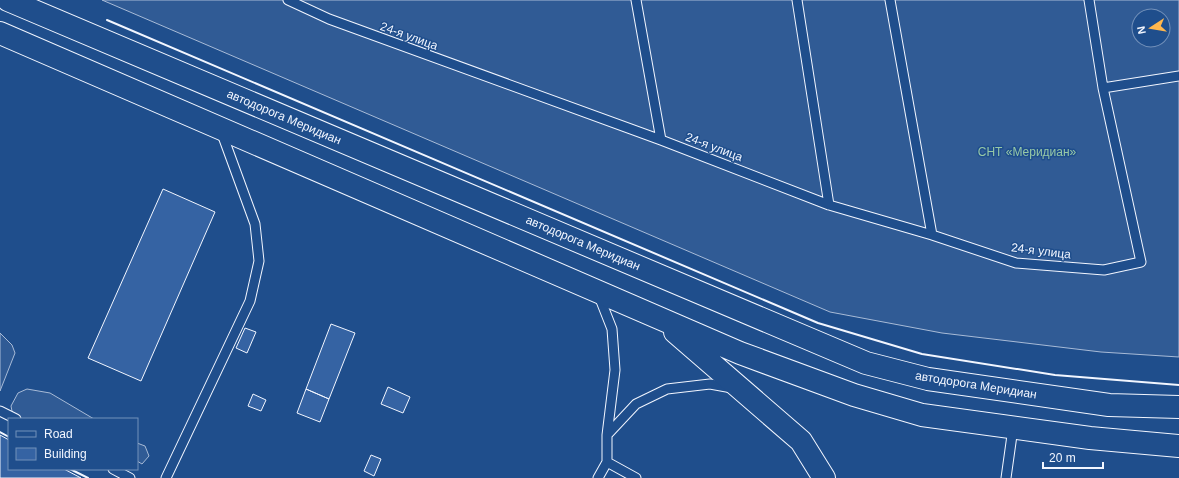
<svg xmlns="http://www.w3.org/2000/svg" width="1179" height="478" font-family="Arial,sans-serif">
<style>
.built{fill:#305b95;stroke:#a8bbd7;fill-rule:evenodd}
.building{fill:#3563a3;stroke:#f2f6ff}
.lines{fill:none;stroke-linecap:round;stroke-linejoin:round}
.service-casing{stroke:#f2f6ff;stroke-width:11}
.primary-casing{stroke:#f2f6ff;stroke-width:24}
.service{stroke:#1f4e8c;stroke-width:9}
.primary{stroke:#1f4e8c;stroke-width:22}
.wall{stroke:#f2f6ff;stroke-width:2}
.labels{text-anchor:middle;dominant-baseline:central;stroke-width:3;stroke-linejoin:round;paint-order:stroke}
.street-label{font-size:12px;fill:#f2f6ff;stroke:#1f4e8c}
.park-label{font-size:12px;fill:#97c8a6;stroke:#1f4e8c}
</style>
<rect width="100%" height="100%" fill="#1f4e8c"/>
<path class="built" d="M102 0H1179V357L1101 352 942 333 830 312ZM1139 16H1163V40H1139Z
M0 333 12 345 15 353 0 391Z
M27 389 50 393 94 419H22L13 416 11 406 18 393Z
M137 443 145 446 149 456 142 464 137 461Z"/>
<path class="building" d="M163 189 215 212 141 381 88 358Z
M331 324 355 333 329 399 306 389Z
M245 328 256 332 247 353 236 348Z
M388 387 410 397 403 413 381 404Z
M306 389 329 399 320 422 297 413Z
M253 394 266 400 261 411 248 406Z
M0 435 9 440V469H64L81 478H0Z
M371 455 381 459 374 476 364 471Z"/>
<g class="lines">
<defs>
<path id="service" d="M288 0 329 19 661 140 829 205 932 235 1016 263 1104 270 1141 262 1103 88 1089 0
M636 0 661 140
M797 0 829 205
M890 0 932 235
M1103 88 1179 76
M599 296 612 329 615 370 607 435V462L636 478
M0 411 16 419
M607 435 636 404 667 389 710 384 732 388
M113 469 130 478
M166 478 250 301 259 261 255 224 221 131
M598 478 607 462
M1006 478 1013 428"/>
<path id="primary" d="M8 0 866 363 928 379 1109 405 1179 407
M0 33 740 353 854 395 922 415 1090 438 1179 446
M675 332 801 441 824 478"/>
</defs>
<use href="#service" class="service-casing"/>
<use href="#primary" class="primary-casing"/>
<use href="#service" class="service"/>
<use href="#primary" class="primary"/>
<path class="wall" d="M107 20 818 323 922 354 1055 375 1179 385
M0 432 9 437
M70 469 88 478"/>
</g>
<g class="labels">
<g class="street-label">
<text transform="translate(409 36) rotate(20)">24-я улица</text>
<text transform="translate(284 117) rotate(23)">автодорога Меридиан</text>
<text transform="translate(714 147) rotate(21)">24-я улица</text>
<text transform="translate(583 243) rotate(23)">автодорога Меридиан</text>
<text transform="translate(1041 251) rotate(7)">24-я улица</text>
<text transform="translate(976 385) rotate(9)">автодорога Меридиан</text>
</g>
<g class="park-label">
<text x="1027" y="152">СНТ «Меридиан»</text>
</g>
</g>
<rect x="8" y="418" width="130" height="52" fill="#1f4e8c" stroke="#7391ba"/>
<rect x="16" y="431" width="20" height="6" fill="#1f4e8c" stroke="#7391ba"/>
<text x="44" y="438" font-size="12" fill="#f2f6ff">Road</text>
<rect x="16" y="448" width="20" height="12" fill="#3563a3" stroke="#7391ba"/>
<text x="44" y="458" font-size="12" fill="#f2f6ff">Building</text>
<g transform="translate(1151 28) rotate(258)"><circle r="19" fill="#1f4e8c" stroke="#7391ba"/>
<path d="M0-3L7 15L0 10L-7 15Z" fill="#ffb74d"/>
<text y="-6" font-size="11" font-weight="bold" text-anchor="middle" fill="#f2f6ff">N</text>
</g>
<path d="M1043 462v6h60v-6" fill="none" stroke="#f2f6ff" stroke-width="2"/>
<text x="1049" y="462" font-size="12" fill="#f2f6ff" stroke="#1f4e8c" stroke-width="3" paint-order="stroke">20 m</text>
</svg>
